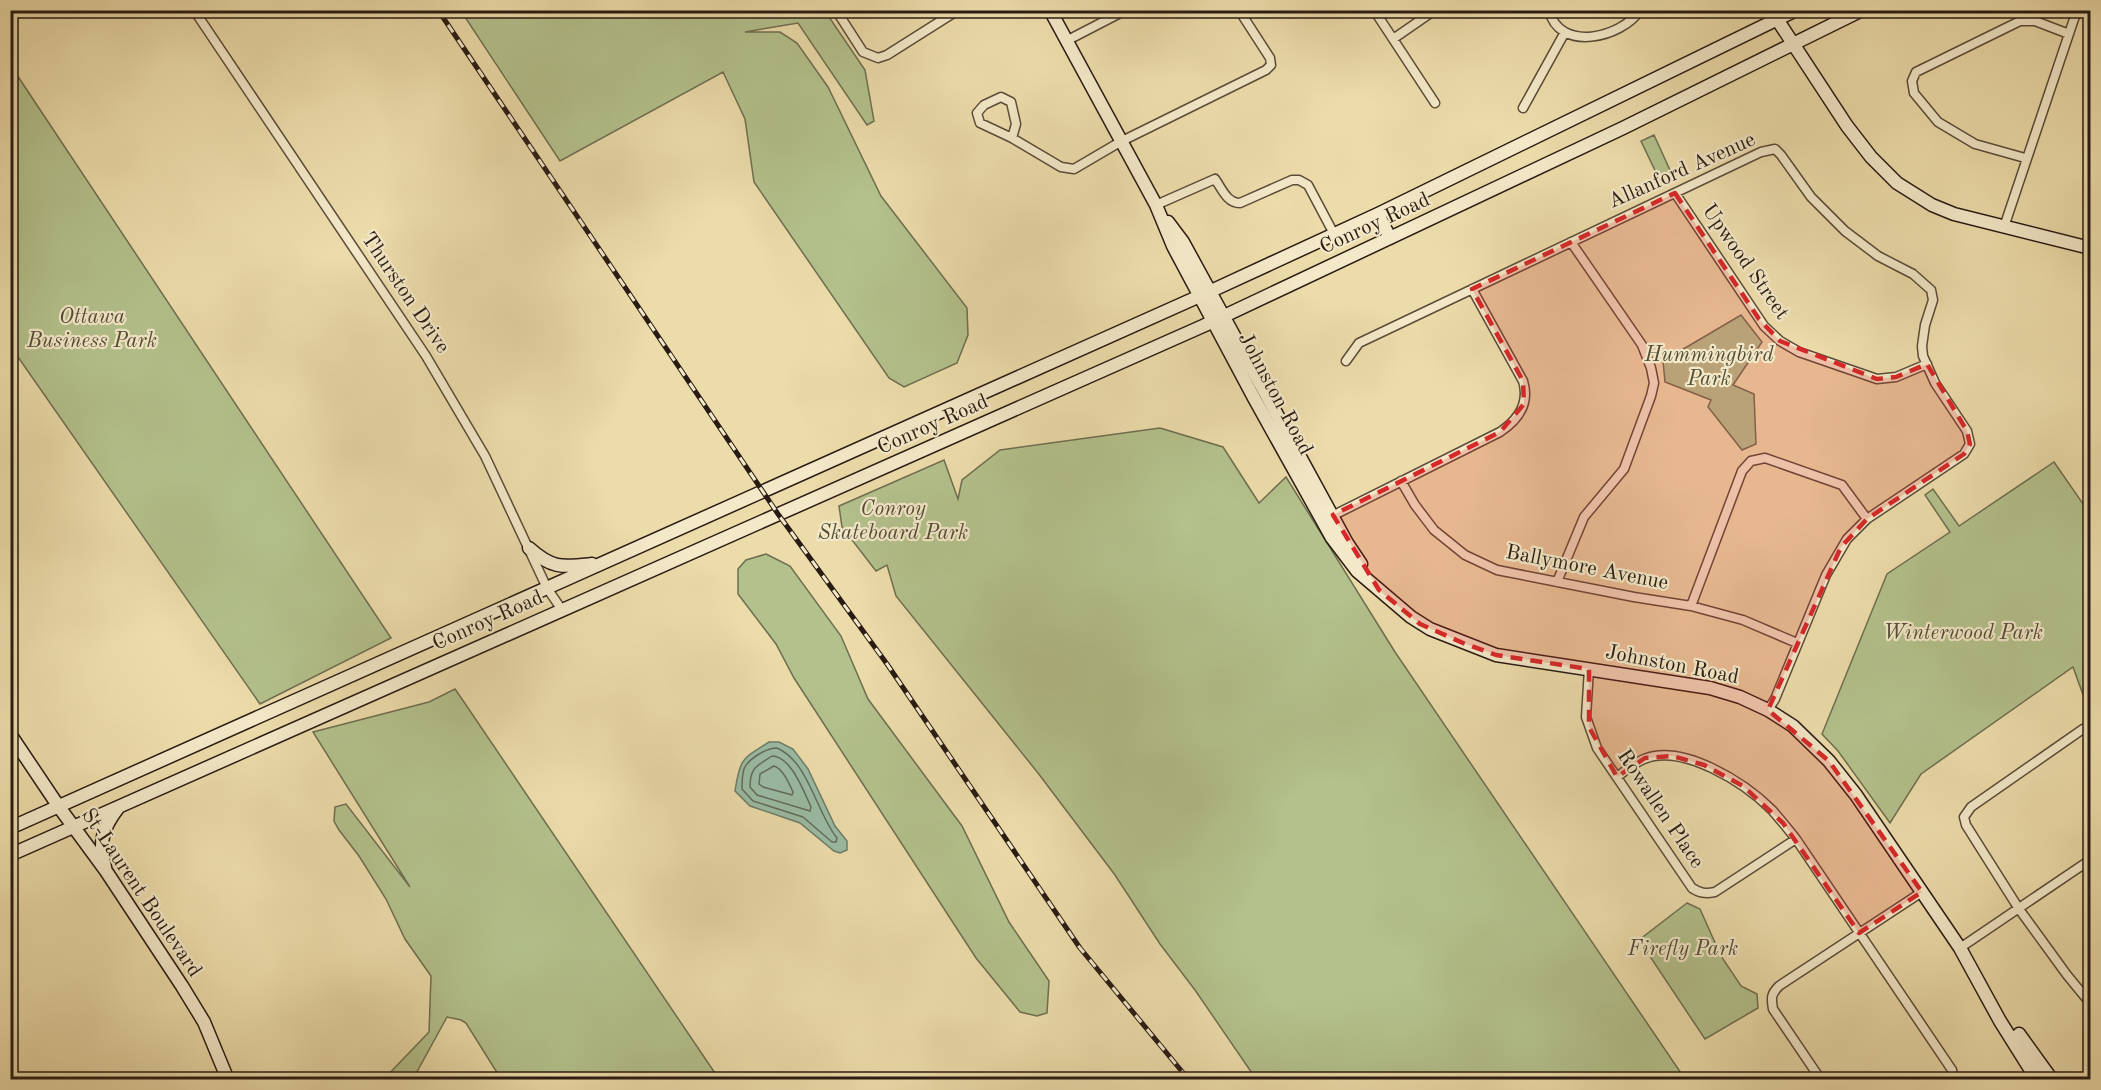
<svg xmlns="http://www.w3.org/2000/svg" width="2101" height="1090" font-family="'Old Standard TT',serif">
<style>
.green{fill:#b3c18c;stroke:#6e6e50;stroke-width:1.5}
.water{fill:#9abca4;stroke:#6d7c6a;stroke-width:1.5}
.lines{fill:none;stroke-linecap:round;stroke-linejoin:round}
.shore{stroke:#626c5c;stroke-width:1.5}
.street-casing{stroke:#5a4b39;stroke-width:11}
.secondary-casing{stroke:#291b13;stroke-width:15}
.street{stroke:#f3e8c8;stroke-width:8}
.secondary{stroke:#f3e8c8;stroke-width:12}
.rail-casing{stroke:#291b13;stroke-width:5}
.rail{stroke:#f3e8c8;stroke-width:3;stroke-dasharray:9;stroke-linecap:butt}
.marked{fill:#d62828;fill-opacity:0.2;stroke:#d62828;stroke-width:4.5;stroke-dasharray:12 8;stroke-linejoin:round}
.labels{text-anchor:middle;dominant-baseline:central;stroke-width:4.5;stroke-linejoin:round;paint-order:stroke}
.street-label{font-size:21px;fill:#291b13;stroke:#f3e8c8}
.park-label{font-size:21px;font-style:italic;fill:#524d37;stroke:#f3e8c8}
</style>
<rect width="100%" height="100%" fill="#ecdcaa"/>
<filter id="stains"><feTurbulence type="fractalNoise" baseFrequency=".00333" numOctaves="4"/><feColorMatrix values="0 0 0 0 .2 0 0 0 0 .09 0 0 0 0 .02 0 0 0 .5 -.17"/></filter>
<radialGradient id="worn" r=".72"><stop offset=".6" stop-color="#630" stop-opacity="0"/><stop offset="1" stop-color="#630" stop-opacity=".3"/></radialGradient>
<path class="green" d="M461 11H825L865 70 874 121 867 125 798 23 745 32H780L797 43 828 87 881 196 967 308 968 335 957 363 904 387 889 378 754 182 745 119 723 72 560 161Z
M11 66 391 638 260 704 11 347Z
M1654 135 1674 179 1662 185 1641 141Z
M1741 315 1762 342 1733 385 1754 394 1756 444 1742 450 1708 407 1711 400 1665 382 1663 361Z
M1160 428 1223 447 1259 503 1286 477 1395 652 1685 1079H1256L1195 990 1160 944 1115 875 1038 773 896 596 887 565 876 571 842 527 839 506 944 460 958 499 962 480 1000 450Z
M2054 462 2090 514V668H2083L2090 693V714L2073 667 1921 774 1890 823 1838 751 1822 734 1887 574 1950 532 1925 495 1933 489 1959 526Z
M766 554 790 566 841 636 868 699 962 826 1009 922 1049 981 1047 1013 1037 1016 1020 1012 976 958 794 678 776 644 738 594V569L746 560Z
M455 689 464 702 719 1079H501L466 1023 461 1020 447 1017 413 1079H384L429 1032 431 976 405 939 386 899 359 856 339 830 334 821 335 807 346 804 410 887 313 732 429 702Z
M1687 903 1700 909 1721 956 1741 986 1757 994 1758 1008 1705 1039 1639 940Z"/>
<path class="water" d="M769 742H779L793 749 808 769 835 826 847 841V850L840 853 834 851 800 823 750 806 735 791C740 758 742 759 769 742Z"/>
<g class="lines">
<path class="shore" d="M777 748C809 762 816 812 837 838L836 842H832L803 817 753 801 742 789C742 783 742 775 744 769 748 759 766 748 777 748Z
M772 756C791 756 804 792 811 807L810 811 757 795 750 787C750 767 757 766 772 756Z
M774 766C783 769 789 783 793 792L792 795 763 787 759 784 760 774Z"/>
<defs>
<path id="street" d="M194 10 426 356 485 456 547 588 562 610
M836 10 863 52 878 58 887 55 955 12 954 10
M1374 10 1435 103
M1549 10C1559 53 1622 38 1640 10
M1393 39 1435 10
M1066 41 1126 10
M1523 108 1565 32
M1012 138 980 123 977 113 984 105 1001 97 1011 102 1016 124 1012 138 1061 167 1074 169 1120 142 1266 70 1271 65 1270 58 1239 10
M2025 158 1975 144 1938 122 1914 93 1912 81 1916 72 2020 21H2035L2069 34
M1675 193 1764 326 1780 341 1799 352 1877 379 1896 377 1927 364
M1156 205 1215 179C1222 189 1227 203 1240 203L1292 180H1299L1308 185 1334 234
M2004 227 2077 10
M1346 361 1359 343 1761 152 1775 149 1781 155 1811 197 1845 231 1878 256 1913 274 1931 290 1933 300 1925 325 1922 346 1923 356 1935 383 1967 431 1970 444 1964 454 1867 519 1847 539 1826 575 1775 699 1768 710
M1401 481 1415 505 1434 530 1465 555 1497 570 1634 597 1691 606 1743 620 1797 643
M1330 517 1500 432C1518 420 1530 404 1523 381L1472 289
M1557 582 1584 517 1624 469 1651 396 1654 383 1651 368 1642 345 1571 242
M1691 606 1742 471 1751 461 1765 458 1842 485 1867 519
M1589 669 1586 717 1597 748 1692 888C1700 893 1705 894 1715 892L1796 839
M2090 727 2083 729 1971 807 1964 817 1966 825 2019 909 2067 975 2090 1003
M1617 777C1625 771 1634 763 1644 759 1683 743 1745 783 1772 810 1780 819 1788 829 1796 839L1952 1070 1954 1080
M1960 948 2090 860
M1821 1080 1773 1009C1771 998 1771 994 1779 986L1922 892"/>
<path id="secondary" d="M1050 10 1156 205 1173 246 1254 398 1332 538 1357 571 1411 617 1430 629 1496 655 1710 688 1740 697 1768 710 1793 726 1829 761 1856 795 1960 948 2000 1021 2037 1080
M1771 10 1847 126 1871 157 1897 183 1932 205 1954 214 2090 248
M1378 214 1390 238
M1168 222 1183 242 1347 543 1361 564
M529 548C552 569 562 567 592 564
M10 734 59 807 106 871 182 986 204 1022 228 1080
M10 828 1211 291 1378 214 1796 10
M10 855 1203 326 1623 128 1862 10
M105 867C98 843 103 827 118 808
M2019 1034 2050 1077 2049 1080"/>
</defs>
<use href="#street" class="street-casing"/>
<use href="#secondary" class="secondary-casing"/>
<use href="#street" class="street"/>
<use href="#secondary" class="secondary"/>
<defs>
<path id="rail" d="M438 10 778 514 887 664 1080 948 1189 1080"/>
</defs>
<use href="#rail" class="rail-casing"/>
<use href="#rail" class="rail"/>
</g>
<path class="marked" d="M1675 193 1759 319 1780 341 1877 379 1896 377 1927 364 1967 431 1970 444 1964 454 1867 519 1841 547 1768 710 1829 761 1922 892 1859 933 1783 823 1743 786 1704 765 1672 756 1645 758 1617 777 1589 727V669L1496 655 1463 643 1420 624 1379 590 1333 515 1500 432 1524 404 1523 381 1472 289Z"/>
<g class="labels">
<g class="street-label">
<text transform="translate(1682 171) rotate(-24)">Allanford Avenue</text>
<text transform="translate(1375 224) rotate(-25)">Conroy Road</text>
<text transform="translate(1745 262) rotate(55)">Upwood Street</text>
<text transform="translate(405 293) rotate(56)">Thurston Drive</text>
<text transform="translate(1275 394) rotate(62)">Johnston Road</text>
<text transform="translate(933 425) rotate(-24)">Conroy Road</text>
<text transform="translate(1587 568) rotate(11)">Ballymore Avenue</text>
<text transform="translate(488 621) rotate(-24)">Conroy Road</text>
<text transform="translate(1672 665) rotate(11)">Johnston Road</text>
<text transform="translate(1660 809) rotate(56)">Rowallen Place</text>
<text transform="translate(141 893) rotate(56)">St-Laurent Boulevard</text>
</g>
<g class="park-label">
<text x="92" y="317">Ottawa<tspan x="92" dy="24">Business Park</tspan></text>
<text x="1709" y="355">Hummingbird<tspan x="1709" dy="24">Park</tspan></text>
<text x="893" y="509">Conroy<tspan x="893" dy="24">Skateboard Park</tspan></text>
<text x="1963" y="633">Winterwood Park</text>
<text x="1683" y="949">Firefly Park</text>
</g>
</g>
<rect width="2101" height="1090" fill="none" stroke="#ecdcaa" stroke-width="36"/>
<rect x="12" y="12" width="2077" height="1066" fill="none" stroke="#291b13" stroke-width="3"/>
<rect x="18" y="18" width="2065" height="1054" fill="none" stroke="#291b13" stroke-width="1.5"/>
<rect width="100%" height="100%" filter="url(#stains)"/>
<rect width="100%" height="100%" fill="url(#worn)"/>
</svg>
